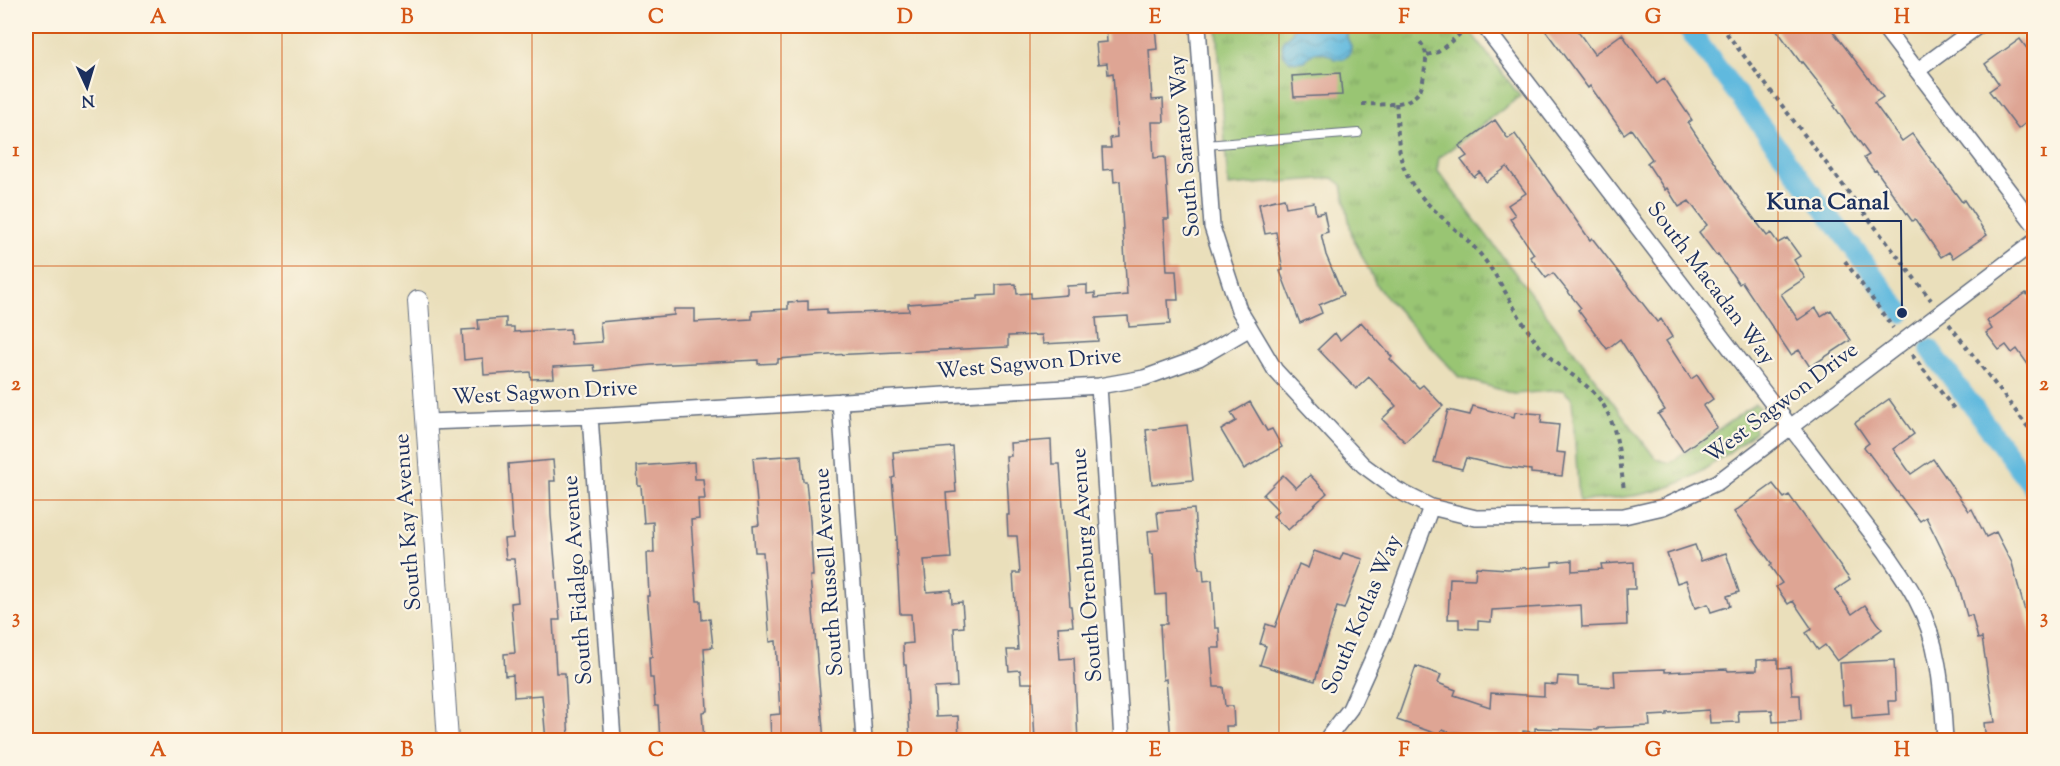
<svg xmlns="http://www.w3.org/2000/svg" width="2060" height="766" font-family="'Sorts Mill Goudy',serif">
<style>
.grass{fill:url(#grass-tufts);stroke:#5a7a68;stroke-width:1.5}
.water{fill:url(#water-waves);stroke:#3e749e;stroke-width:1.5}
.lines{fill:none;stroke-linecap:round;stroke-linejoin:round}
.canal{stroke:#61b9de;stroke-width:20}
.building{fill:#dea594}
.service-casing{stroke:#636d7f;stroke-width:10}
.minor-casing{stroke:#636d7f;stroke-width:18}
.tertiary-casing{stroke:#636d7f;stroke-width:22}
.path{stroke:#636d7f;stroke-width:4;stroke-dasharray:4.5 4.5;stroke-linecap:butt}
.service{stroke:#fff;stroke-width:8}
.minor{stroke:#fff;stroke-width:15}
.tertiary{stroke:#fff;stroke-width:20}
.grid{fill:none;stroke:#d45514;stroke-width:1.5;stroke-opacity:0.55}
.labels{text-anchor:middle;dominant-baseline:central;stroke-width:4.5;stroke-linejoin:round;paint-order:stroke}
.street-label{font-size:22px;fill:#1b2f5e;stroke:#fcf5e5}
.leader{fill:none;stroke:#1b2f5e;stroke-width:2}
.callout-dot{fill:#1b2f5e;stroke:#fcf5e5;stroke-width:2}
.callout-label{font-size:24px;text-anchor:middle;font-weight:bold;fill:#1b2f5e;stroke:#fcf5e5;stroke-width:4.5;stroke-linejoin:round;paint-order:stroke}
.neatline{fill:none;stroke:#d45514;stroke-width:2}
.grid-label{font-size:20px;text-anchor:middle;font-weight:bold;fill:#d45514}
</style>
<defs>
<pattern id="grass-tufts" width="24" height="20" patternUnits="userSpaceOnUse" patternTransform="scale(1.5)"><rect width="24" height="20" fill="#99c573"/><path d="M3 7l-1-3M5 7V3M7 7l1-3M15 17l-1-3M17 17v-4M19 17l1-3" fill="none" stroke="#7ca062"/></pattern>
<pattern id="water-waves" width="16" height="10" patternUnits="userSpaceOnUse" patternTransform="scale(1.5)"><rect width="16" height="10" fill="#61b9de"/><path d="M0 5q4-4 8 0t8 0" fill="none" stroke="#4f97b7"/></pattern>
</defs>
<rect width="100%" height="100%" fill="#fcf5e5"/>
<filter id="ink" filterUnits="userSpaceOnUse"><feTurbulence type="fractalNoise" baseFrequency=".0167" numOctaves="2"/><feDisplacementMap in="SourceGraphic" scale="12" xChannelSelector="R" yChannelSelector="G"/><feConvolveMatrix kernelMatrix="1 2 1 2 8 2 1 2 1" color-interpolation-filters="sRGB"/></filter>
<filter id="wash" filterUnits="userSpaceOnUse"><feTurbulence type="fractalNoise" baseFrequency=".008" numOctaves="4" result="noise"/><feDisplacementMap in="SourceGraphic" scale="24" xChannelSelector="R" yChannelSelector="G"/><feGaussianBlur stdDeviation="1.35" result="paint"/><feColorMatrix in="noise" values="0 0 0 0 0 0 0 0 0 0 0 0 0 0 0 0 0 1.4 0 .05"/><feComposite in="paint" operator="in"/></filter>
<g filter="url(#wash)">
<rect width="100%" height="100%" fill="#eadfbb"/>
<path class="grass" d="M1217 26H1466L1520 96 1439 158 1437 170 1656 459 1670 463 1755 404 1759 407 1754 425 1755 432C1736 447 1716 463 1695 475 1660 496 1619 498 1579 501L1572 399 1563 390 1514 394 1459 377 1378 288 1352 236 1342 185 1333 178 1228 186Z"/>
<path class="water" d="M1295 26 1316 28 1323 26H1347V38L1351 46 1350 54 1343 59H1335C1323 50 1314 49 1305 61 1288 64 1280 57 1283 40L1291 34Z"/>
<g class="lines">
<path class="canal" d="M1686 26 1902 313
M1930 349 2034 489"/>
</g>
<g id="blocks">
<path class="building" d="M1106 26H1155L1157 49 1149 50 1152 100 1163 99 1164 122H1152L1154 158 1165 157 1169 219H1164L1167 271H1176L1178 300H1168L1170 324 1129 327 1128 316 1096 318 1098 341 1043 344 1042 335 1008 336V347L830 355 778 359V363L758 364V360L651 365 595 371 594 365 553 367 554 378 531 379 530 372 484 375 483 358 464 360 462 330 479 329 478 320 506 318V327H514V332L570 329 571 344 602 342 600 322 674 315V309H695V322L752 319V311L788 309V302L808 301V310L827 309V314L909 311 908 304 978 299V296L996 295V285L1016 284 1017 294 1031 293V298L1067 295V286L1087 285V294L1095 293V298L1127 295 1120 181 1114 182 1113 169 1103 170 1102 148H1111L1110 138 1117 137 1113 73 1108 74 1107 63 1098 64 1096 43 1107 42Z
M1542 26H1574L1594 54 1622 34 1657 84 1664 79 1692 120 1688 123 1732 189 1767 236 1771 233 1778 243 1787 238 1800 256 1794 260 1805 278 1781 294 1798 320 1816 308 1821 316 1831 310 1851 340 1810 367 1799 350 1791 355 1742 282 1739 284 1718 254 1716 255 1699 232 1707 225 1689 201 1679 207 1667 188 1665 190 1647 163 1652 159 1631 129 1624 134 1590 86 1588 88Z
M1774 26H1829L1883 97 1874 103 1902 141 1912 134 1962 202 1964 200 1987 235 1953 258 1949 252 1941 257 1915 219 1912 221 1876 170 1874 171 1864 158 1869 155 1834 106 1836 105 1802 62 1801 63Z
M2020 39 2028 50 2034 45V117L2018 129 1989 91 1999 84 1985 64Z
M1340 73 1342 95 1294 97 1292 76Z
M1495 120 1508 139 1515 134 1590 240 1592 238 1657 322 1661 319 1672 337 1666 341 1691 379 1697 375 1713 399 1703 406 1717 427 1683 451 1658 414 1665 410 1620 339 1607 349 1578 310 1581 308 1553 273 1546 278 1530 257 1534 254 1510 219 1515 215 1508 205 1526 193 1507 167 1486 182 1480 172 1474 177 1461 160 1467 156 1459 146Z
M1284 198 1286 207 1314 202 1316 214 1324 212 1328 232 1321 234 1326 255 1343 295 1319 305 1322 313 1300 323 1280 271 1283 270 1276 232 1265 234 1259 204Z
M2026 293 2034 305V373L2017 349 2012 353 2006 345 1999 350 1986 333 1992 329 1987 321Z
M1361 322 1392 357 1390 359 1419 388 1423 385 1443 406 1405 442 1382 419 1396 406 1369 377 1356 389 1318 349 1335 333 1340 340Z
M1889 399 1914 434 1893 449 1911 474 1933 459 1969 511 1972 509 1986 537 1996 532 2012 563 2034 644V741H1986L1984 723 1995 722 1982 638 1978 639 1972 615 1967 616 1957 580 1926 517 1920 521 1908 506 1864 447 1869 443 1855 423Z
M1250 402 1267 431 1272 429 1282 447 1244 469 1221 430 1236 421 1231 413Z
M1473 406 1514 417 1515 412 1542 414 1541 423 1559 425 1556 452 1565 453 1562 476 1531 473V470L1504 467 1466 458 1462 469 1434 462 1448 410 1470 415Z
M1187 425 1193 480 1152 484 1146 430Z
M1051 440 1052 464H1060L1070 606H1071L1073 626 1058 627 1060 659 1074 658 1078 741H1035L1032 683H1021L1020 670 1009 671 1007 650H1018L1013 573H1020L1017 536H1008L1007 515H1009L1006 456H1011L1010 443Z
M953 447 956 492 946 493 951 558 924 560 927 592 951 590 952 603 962 602 964 627 954 628 957 687 934 688 936 717 958 716 959 741H910L906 665H904L903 644 913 643 911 614H900L896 540H897L892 478 895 477 893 452Z
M801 455 803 481H806L810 521 813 576H810L824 741H771L770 715 780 714 776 641 770 642 763 552H755L753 526 759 525 753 458Z
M553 460 555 481H550L551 516 560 620H553L556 673H565L569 741H546L542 695 514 697 513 675 505 676 504 654 515 653 511 603 518 602 514 559H506L504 539 513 538 508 464Z
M694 462 695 479H703L705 499H698L699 519 691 520 697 601H701L702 620 710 619 713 647 704 648 707 711 702 712 704 741H660L658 706H655L653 678H650L649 657H652L647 596H649L647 553H654L653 522 644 523 641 486H638L637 466Z
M1283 475 1296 488 1310 475 1327 493 1288 530 1273 516 1279 511 1263 495Z
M1773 484 1784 498 1789 495 1850 580 1835 590 1852 614 1865 605 1882 629 1837 661 1825 645 1818 650 1806 633 1812 629 1793 601 1788 604 1776 587 1782 583 1770 566 1772 564 1734 512Z
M1194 509 1199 569H1203L1204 581 1212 580 1215 628H1219L1220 648H1211L1214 687H1223L1225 706H1233L1234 726H1226L1227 741H1171L1166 679 1163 680 1160 624H1167L1166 594 1156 595 1153 554H1150L1148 531 1159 530 1157 512Z
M1695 545 1701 561 1726 553 1739 592 1727 596 1730 606 1711 612 1708 604 1695 608 1686 580 1677 583 1667 554Z
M1314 551 1340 560 1343 553 1363 559 1344 609 1337 607 1315 681 1260 665 1266 646 1260 644 1266 624 1275 627 1299 564 1308 568Z
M1572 560V571L1602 569 1601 564 1634 562 1635 589H1626L1627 625 1582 627 1581 605 1492 610 1491 622 1478 621V629L1459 628V619H1448L1450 578 1475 579 1476 567 1508 569 1552 566V562Z
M1778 659V668L1790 667 1792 695H1800L1801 720 1773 722 1772 710 1738 711 1739 722 1710 723 1709 710 1667 713V715L1649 716 1650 726 1598 728V730L1535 728V732L1523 731V736L1449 732 1442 730 1440 735 1397 720 1416 666 1441 675 1438 683 1456 690 1454 695 1490 707 1491 693 1544 696V684L1557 685 1558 676 1578 677V685L1615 687 1614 671 1665 669V672L1727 669 1728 671 1757 670V660Z
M1894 660 1896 701H1888L1889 715 1852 718 1851 704 1843 705 1840 663Z"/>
</g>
</g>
<g filter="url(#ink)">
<use href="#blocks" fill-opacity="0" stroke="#636d7f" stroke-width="1.5"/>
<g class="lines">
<defs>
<path id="service" d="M1205 145 1358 133"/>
<path id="minor" d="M1198 26 1212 227 1239 310 1250 328
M1484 26 1886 552C1896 567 1908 583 1916 599 1940 643 1942 692 1945 740
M1883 26 2034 224
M1918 70 1978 26
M1099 386 1122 740
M840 401 864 740
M590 416 613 740
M426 422 590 416 1099 386 1144 378 1199 358 1250 328 1275 370 1363 465 1397 490 1431 507 1476 518 1624 516 1663 507 1718 482 2034 242
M1329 736 1350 709 1386 629 1431 507"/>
<path id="tertiary" d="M418 301 448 740"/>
</defs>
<use href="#service" class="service-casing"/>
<use href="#minor" class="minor-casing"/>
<use href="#tertiary" class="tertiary-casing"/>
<path class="path" d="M1721 26 1931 300
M1427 55 1438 52 1460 34
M1396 103C1398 121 1397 141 1401 158 1411 203 1459 225 1484 259 1507 289 1518 322 1544 351 1562 372 1590 382 1604 406 1619 431 1620 463 1624 490
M1362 104C1379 104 1410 108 1420 90 1423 84 1424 74 1425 67 1427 56 1427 50 1419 41
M1845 261 1893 328
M1949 324 2034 435
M1912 355 1955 410"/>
<use href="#service" class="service"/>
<use href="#minor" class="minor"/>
<use href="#tertiary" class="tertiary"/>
</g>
</g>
<path class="grid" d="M282 26V740M532 26V740M781 26V740M1030 26V740M1279 26V740M1528 26V740M1778 26V740M26 266H2034M26 500H2034"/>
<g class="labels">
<g class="street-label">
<text transform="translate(1186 146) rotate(-95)">South Saratov Way</text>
<text transform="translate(1710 284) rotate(53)">South Macadan Way</text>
<text transform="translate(1029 365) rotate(-5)">West Sagwon Drive</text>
<text transform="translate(545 394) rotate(-3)">West Sagwon Drive</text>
<text transform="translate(1782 404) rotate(-37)">West Sagwon Drive</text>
<text transform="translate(409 522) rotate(-94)">South Kay Avenue</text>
<text transform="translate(1088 565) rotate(-94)">South Orenburg Avenue</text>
<text transform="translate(830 572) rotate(-94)">South Russell Avenue</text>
<text transform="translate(579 580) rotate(-94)">South Fidalgo Avenue</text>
<text transform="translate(1363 615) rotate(-67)">South Kotlas Way</text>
</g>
</g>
<path class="leader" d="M1902 313L1901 221H1754"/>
<circle class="callout-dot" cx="1902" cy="313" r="6"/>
<g class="callout-label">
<text x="1828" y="209">Kuna Canal</text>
</g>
<rect width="2060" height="766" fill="none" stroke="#fcf5e5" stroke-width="66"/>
<g transform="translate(87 87) rotate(176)" stroke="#fcf5e5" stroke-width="4.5" paint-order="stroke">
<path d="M0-4.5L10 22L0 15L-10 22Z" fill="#1b2f5e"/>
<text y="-9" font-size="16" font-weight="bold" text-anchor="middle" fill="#1b2f5e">N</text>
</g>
<rect x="33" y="33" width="1994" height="700" class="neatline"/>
<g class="grid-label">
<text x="158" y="23">A</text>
<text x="407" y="23">B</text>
<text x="656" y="23">C</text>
<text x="905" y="23">D</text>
<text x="1155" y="23">E</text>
<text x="1404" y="23">F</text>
<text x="1653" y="23">G</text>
<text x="1902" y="23">H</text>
<text x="16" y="156">1</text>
<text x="2044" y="156">1</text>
<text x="16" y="390">2</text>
<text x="2044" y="390">2</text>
<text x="16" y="623">3</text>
<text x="2044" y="623">3</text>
<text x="158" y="756">A</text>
<text x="407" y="756">B</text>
<text x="656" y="756">C</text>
<text x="905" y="756">D</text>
<text x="1155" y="756">E</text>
<text x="1404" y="756">F</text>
<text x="1653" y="756">G</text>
<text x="1902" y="756">H</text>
</g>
</svg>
